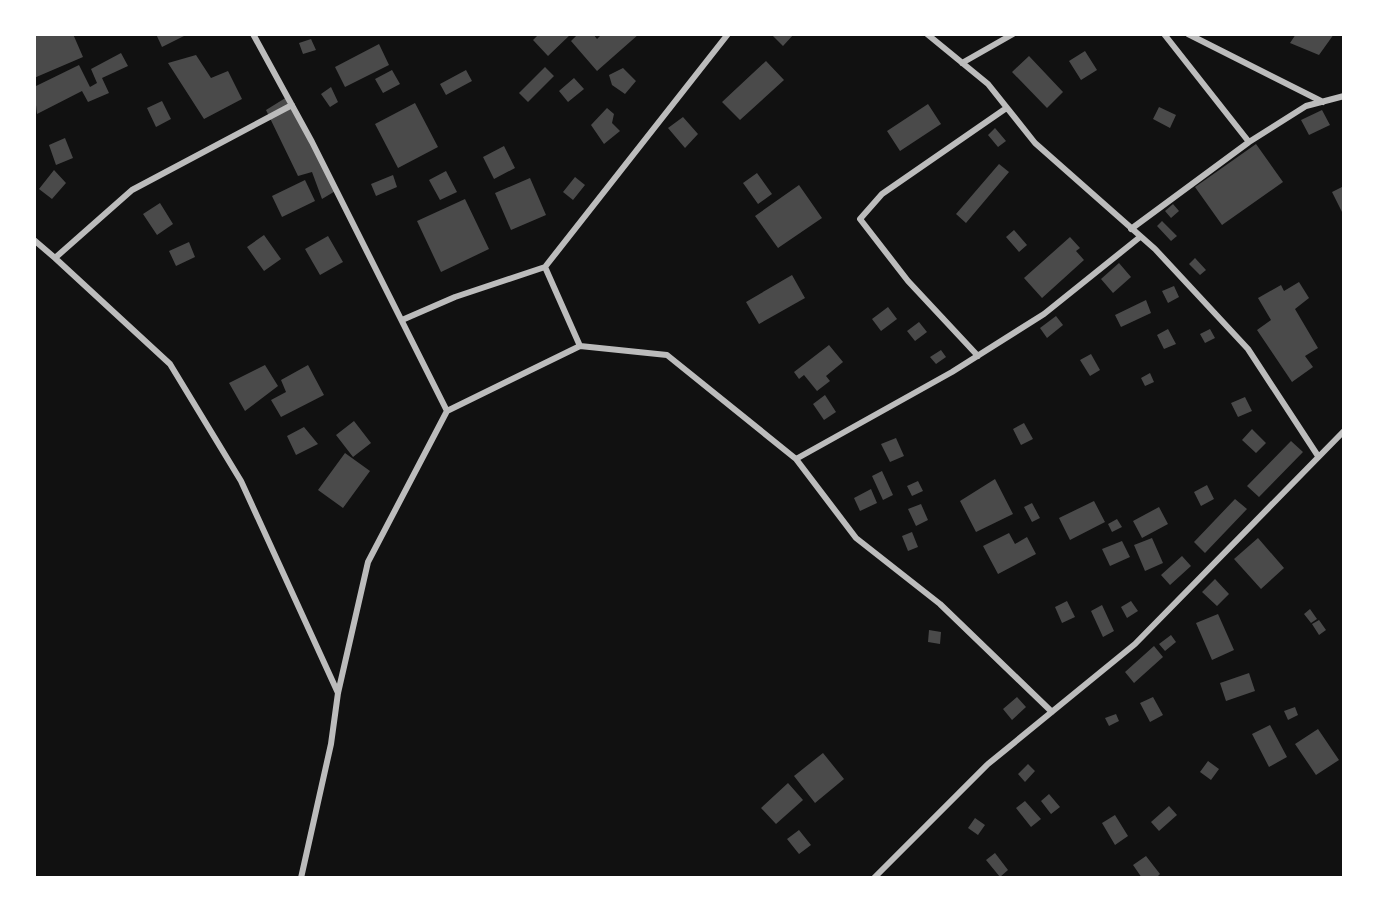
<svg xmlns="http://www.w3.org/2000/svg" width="1378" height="912" font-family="Overpass,sans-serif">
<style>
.building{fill:#4a4a4a}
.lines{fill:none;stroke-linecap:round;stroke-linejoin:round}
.minor{stroke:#bcbcbc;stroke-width:6}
</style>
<rect width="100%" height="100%" fill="#111"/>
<path class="building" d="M39 34H73L83 57 34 78V37Z
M156 34H188L162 47Z
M539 34H571L548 56 533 40Z
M578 34H593L597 39 602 34H639L597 71 571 41Z
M771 34H794L783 46Z
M1296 34H1334L1319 55 1290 43Z
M311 39 316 50 303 54 299 43Z
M379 44 389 65 345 87 335 67Z
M1085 51 1097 70 1081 80 1069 61Z
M121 53 128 66 102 78 109 93 88 102 82 91 37 114 34 87 79 65 90 87 97 83 91 69Z
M196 55 211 78 228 71 242 99 204 119 168 63Z
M1029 56 1063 92 1047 108 1012 72Z
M766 61 784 80 740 120 722 102Z
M545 67 554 76 528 102 519 93Z
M623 68 636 81 625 94 612 85 609 75Z
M392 70 400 84 383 93 375 79Z
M466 70 472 81 446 95 440 84Z
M574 78 584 89 568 102 559 91Z
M331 87 338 102 330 107 321 94Z
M287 97 337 190 322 199 312 172 298 176 266 110Z
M162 101 171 119 156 127 147 108Z
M415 103 438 147 398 168 375 124Z
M928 104 941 124 900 151 887 131Z
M1159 107 1176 115 1170 128 1153 119Z
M607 108 614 114 612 123 620 131 604 144 591 125Z
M1322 110 1330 125 1309 135 1301 120Z
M683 117 698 134 685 148 668 128Z
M995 128 1006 141 998 147 988 135Z
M65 138 73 158 56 165 49 145Z
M1256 144 1283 182 1222 225 1195 187Z
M504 146 515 168 494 179 483 157Z
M999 164 1009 172 966 223 956 214Z
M54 170 66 183 52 199 39 189Z
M446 171 457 192 440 200 429 180Z
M757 173 772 194 758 204 743 183Z
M393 175 397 187 376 196 371 184Z
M575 177 585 185 573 200 563 192Z
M530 178 546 215 511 230 495 193Z
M305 180 315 201 282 217 272 196Z
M799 185 822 218 778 248 755 216Z
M1344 186V216L1332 192Z
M465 199 489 249 441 272 417 221Z
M160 203 173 224 157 235 143 214Z
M1173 204 1179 211 1171 218 1165 211Z
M1162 221 1177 236 1171 241 1157 226Z
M1014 230 1027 245 1019 252 1006 237Z
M264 235 281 259 264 271 247 247Z
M328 236 343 262 320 275 305 249Z
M1070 237 1080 248 1076 251 1084 260 1042 298 1024 278Z
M189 242 195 257 176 266 169 251Z
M1195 258 1206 270 1200 275 1189 264Z
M1119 263 1131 277 1113 293 1101 279Z
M792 275 805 298 759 324 746 302Z
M1299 282 1309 298 1295 309 1318 348 1305 356 1313 367 1292 382 1257 330 1271 320 1258 298 1281 285 1284 291Z
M1174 286 1179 297 1168 303 1162 291Z
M1146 300 1151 313 1121 327 1115 315Z
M888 307 897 319 881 331 872 319Z
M1056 316 1063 325 1047 338 1040 328Z
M919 322 927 332 915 341 907 331Z
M1168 329 1176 344 1164 349 1157 335Z
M1210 329 1215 338 1205 343 1200 334Z
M829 345 843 362 826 376 830 381 817 391 804 375 799 379 794 372Z
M941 350 946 357 936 364 930 357Z
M1091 354 1100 370 1090 376 1080 360Z
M265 365 278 386 245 411 229 383Z
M308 365 324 395 281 417 271 400 286 392 281 380Z
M1150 373 1154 382 1145 386 1141 378Z
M825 395 836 412 824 420 813 404Z
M1245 397 1252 411 1238 417 1231 403Z
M354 421 371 443 353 457 336 435Z
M1024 423 1033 439 1021 445 1013 429Z
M304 427 318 444 296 455 287 436Z
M1252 429 1266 443 1256 453 1242 440Z
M896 438 904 456 890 462 881 444Z
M1291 441 1303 452 1259 497 1247 486Z
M345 453 370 471 343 508 318 490Z
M882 471 893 495 883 500 872 476Z
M995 479 1013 514 976 532 960 501Z
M918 481 923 491 912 496 907 486Z
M1207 485 1214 499 1201 506 1194 492Z
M871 489 877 503 860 511 854 498Z
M1235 499 1247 509 1205 553 1194 542Z
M1094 501 1105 522 1070 540 1059 518Z
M1032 503 1040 518 1032 522 1024 507Z
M921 504 928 520 916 526 908 509Z
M1159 507 1168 524 1142 538 1133 521Z
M1117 519 1122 527 1112 532 1108 524Z
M912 532 918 547 908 551 902 536Z
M1009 533 1015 544 1027 537 1036 554 998 574 983 546Z
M1152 538 1163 563 1145 571 1134 545Z
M1258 538 1284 568 1261 589 1234 559Z
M1122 541 1130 557 1110 566 1102 549Z
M1182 556 1191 566 1170 585 1161 575Z
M1215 579 1229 594 1217 606 1202 592Z
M1067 601 1075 617 1062 623 1055 607Z
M1131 601 1138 611 1127 618 1121 607Z
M1102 605 1114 631 1103 637 1091 611Z
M1310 609 1317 619 1311 623 1304 614Z
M1218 614 1234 650 1212 660 1196 623Z
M1319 620 1326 630 1319 635 1312 624Z
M929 630 941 632 940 644 928 642Z
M1171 635 1176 642 1165 651 1159 644Z
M1154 646 1163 657 1134 683 1125 672Z
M1249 673 1255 691 1226 701 1220 683Z
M1017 697 1026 707 1012 720 1003 709Z
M1153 697 1163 715 1150 722 1140 703Z
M1295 707 1298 715 1288 720 1284 711Z
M1116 714 1119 721 1109 726 1105 718Z
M1270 725 1287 757 1269 767 1252 734Z
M1318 729 1339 760 1316 775 1295 744Z
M823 753 844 779 815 803 794 776Z
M1208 761 1219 769 1211 780 1200 772Z
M1028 764 1035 771 1025 782 1018 774Z
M788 783 803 800 776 824 761 808Z
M1049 794 1060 807 1051 814 1041 801Z
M1025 801 1041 819 1031 827 1016 808Z
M1169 806 1177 815 1159 831 1151 822Z
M1115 815 1128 836 1115 845 1102 823Z
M975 818 985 825 978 835 968 828Z
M799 830 811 845 799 854 787 839Z
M995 853 1008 870 1000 877 986 860Z
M1146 856 1160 874 1156 878H1142L1133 865Z"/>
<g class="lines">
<path class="minor" d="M253 34 312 142 447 411 368 562 338 693 331 744 301 878
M728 34 545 267 580 346 667 355 796 459 856 538 940 604 1052 712
M927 34 988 84 1035 143 1155 249 1248 349 1318 456
M1164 34 1249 142
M1188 34 1323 102
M962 63 1013 34
M1131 229 1249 142 1306 106 1344 96
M34 240 55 258 132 190 292 105
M55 258 170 364 241 481 338 693
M402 320 455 297 545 267
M978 356 908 281 860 219 882 194 1005 109
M447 411 580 346
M796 459 952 372 1044 314 1140 237
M874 878 988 764 1135 644 1344 431"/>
</g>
<rect width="1378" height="912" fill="none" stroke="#ffffff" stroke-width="72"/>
</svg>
